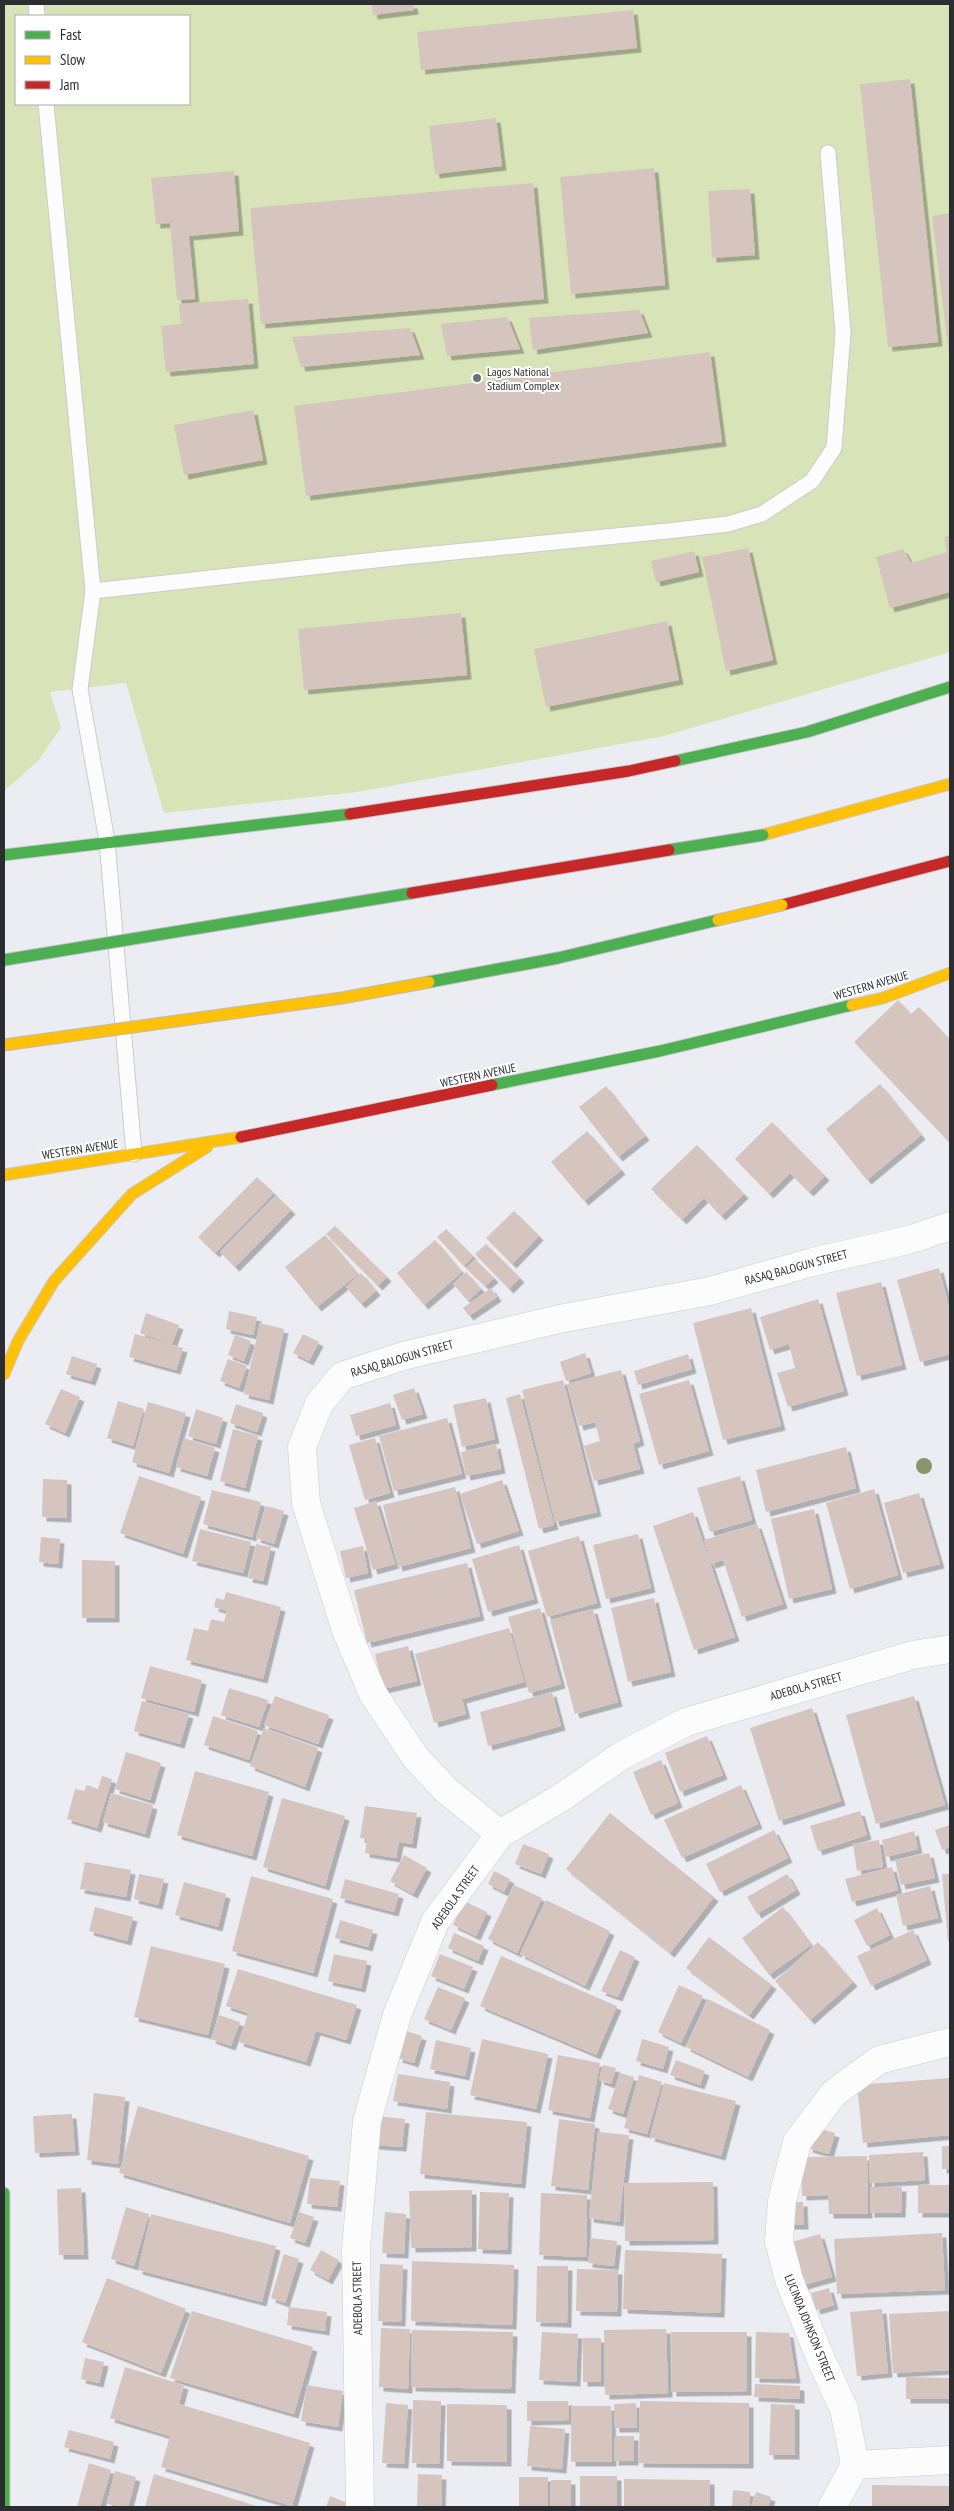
<svg xmlns="http://www.w3.org/2000/svg" width="954" height="2511" font-family="'PT Sans Narrow',sans-serif">
<style>
.green{fill:#d8e3b8;fill-rule:evenodd}
.building{fill:#d5c5be;filter:url(#shadow)}
.lines{fill:none;stroke-linecap:round;stroke-linejoin:round}
.lane-casing{stroke:#cacbcf;stroke-width:17}
.street-casing{stroke:#cacbcf;stroke-width:29}
.fast-casing{stroke:#cacbcf;stroke-width:13}
.slow-casing{stroke:#cacbcf;stroke-width:13}
.jam-casing{stroke:#cacbcf;stroke-width:13}
.lane{stroke:#fcfcfd;stroke-width:15}
.street{stroke:#fcfcfd;stroke-width:28}
.fast{stroke:#4caf50;stroke-width:11}
.slow{stroke:#ffc107;stroke-width:11}
.jam{stroke:#c62828;stroke-width:11}
.fast-bridge-casing{stroke:#bcbac6;stroke-width:13;stroke-linecap:butt}
.slow-bridge-casing{stroke:#bcbac6;stroke-width:13;stroke-linecap:butt}
.jam-bridge-casing{stroke:#bcbac6;stroke-width:13;stroke-linecap:butt}
.fast-bridge{stroke:#4caf50;stroke-width:11}
.slow-bridge{stroke:#ffc107;stroke-width:11}
.jam-bridge{stroke:#c62828;stroke-width:11}
.tree{fill:#8d936e}
.poi-dot{fill:#6f7075;stroke:#fff;stroke-width:2}
.labels{text-anchor:middle;dominant-baseline:central;stroke-width:4;stroke-linejoin:round;paint-order:stroke}
.poi-label{font-size:12px;fill:#2c2d31;stroke:#fff;text-anchor:start}
.street-label{font-size:12px;fill:#2c2d31;stroke:#fff}
</style>
<defs>
<filter id="shadow"><feDropShadow dx="4.5" dy="4.5" stdDeviation="0" flood-color="#0004"/></filter>
</defs>
<rect width="100%" height="100%" fill="#ecedf2"/>
<path class="green" d="M4 4H950V652L664 736 357 792 164 813 126 683 50 692 61 728 37 762 4 791ZM16 16H189V104H16Z"/>
<path class="building" d="M372 4H413L414 10 373 15Z
M633 10 637 48 421 70 417 32Z
M910 79 938 342 888 347 860 84Z
M496 118 502 166 435 174 429 126Z
M654 168 665 285 571 294 560 177Z
M234 171 239 231 189 236 195 299 177 300 170 223 156 224 151 178Z
M533 183 544 299 261 324 250 208Z
M750 189 755 255 712 258 708 191Z
M950 213V355H949L932 216Z
M248 299 254 364 166 372 161 326 181 324 179 304Z
M639 310 648 333 533 350 529 318Z
M507 317 520 349 447 356 441 324Z
M410 328 420 355 301 367 292 337Z
M710 352 722 442 306 496 294 406Z
M253 410 263 460 184 475 174 425Z
M950 536V592L890 608 876 557 903 549 911 563 947 552 944 537Z
M748 548 773 660 726 671 702 557Z
M694 551 699 572 656 582 651 561Z
M461 613 467 675 304 690 298 629Z
M667 621 679 680 546 707 534 649Z
M898 1000 911 1014 919 1007 950 1040V1143L854 1042Z
M880 1084 921 1135 867 1180 826 1129Z
M606 1086 645 1136 618 1157 579 1107Z
M772 1122 825 1176 809 1192 790 1173 769 1194 735 1159Z
M587 1131 621 1170 584 1201 551 1162Z
M697 1145 744 1194 721 1216 704 1198 682 1220 651 1189Z
M257 1177 274 1193 215 1253 198 1237Z
M276 1195 291 1210 235 1267 220 1252Z
M514 1211 539 1236 512 1264 486 1238Z
M335 1226 387 1277 378 1286 326 1234Z
M446 1229 473 1256 464 1266 437 1237Z
M325 1235 358 1274 317 1307 285 1267Z
M435 1240 462 1272 424 1305 397 1273Z
M486 1244 520 1278 509 1289 475 1254Z
M475 1259 494 1278 485 1286 466 1268Z
M939 1268 950 1311V1354L920 1362 897 1280Z
M466 1272 481 1289 468 1301 453 1284Z
M361 1273 376 1291 361 1304 346 1287Z
M881 1282 902 1365 857 1376 836 1293Z
M491 1288 497 1297 469 1316 463 1308Z
M818 1299 844 1391 788 1407 777 1373 795 1368 789 1344 770 1350 760 1317Z
M751 1308 781 1426 723 1440 693 1323Z
M229 1311 257 1317 253 1335 226 1329Z
M146 1313 179 1325 172 1344 140 1333Z
M260 1323 284 1329 269 1400 244 1394Z
M135 1334 183 1348 176 1370 129 1357Z
M303 1334 319 1342 309 1361 293 1353Z
M235 1335 251 1341 244 1361 228 1355Z
M585 1353 591 1373 566 1381 560 1362Z
M688 1354 692 1369 638 1385 634 1371Z
M72 1356 97 1364 91 1381 66 1374Z
M228 1359 247 1366 239 1388 220 1381Z
M621 1370 640 1441 633 1444 640 1469 594 1481 584 1446 600 1441 595 1422 579 1426 567 1384Z
M563 1380 597 1512 555 1522 522 1390Z
M689 1380 709 1451 659 1465 639 1394Z
M414 1388 423 1414 402 1420 393 1395Z
M61 1389 80 1397 65 1433 45 1424Z
M520 1394 554 1525 539 1529 506 1398Z
M486 1398 495 1439 462 1447 453 1405Z
M118 1401 144 1409 133 1446 107 1438Z
M148 1402 186 1413 169 1473 132 1462Z
M390 1403 396 1425 356 1436 350 1415Z
M236 1404 263 1413 257 1432 230 1423Z
M196 1409 223 1418 216 1444 188 1436Z
M447 1418 462 1474 394 1491 379 1436Z
M233 1429 258 1436 245 1488 220 1481Z
M184 1438 215 1448 207 1476 176 1467Z
M375 1438 390 1493 365 1500 349 1445Z
M496 1444 501 1469 466 1476 461 1452Z
M846 1447 856 1488 766 1512 756 1470Z
M139 1476 201 1497 183 1554 120 1533Z
M740 1476 752 1520 710 1532 697 1488Z
M43 1479 67 1480V1518L42 1517Z
M502 1480 519 1531 477 1544 460 1494Z
M455 1487 471 1548 398 1567 383 1505Z
M874 1489 898 1575 850 1589 826 1503Z
M212 1490 261 1502 252 1537 203 1524Z
M919 1493 940 1564 903 1573 884 1503Z
M376 1501 395 1564 373 1570 354 1508Z
M266 1506 284 1511 274 1544 256 1538Z
M814 1509 832 1589 789 1599 771 1519Z
M693 1512 735 1637 694 1650 653 1526Z
M757 1524 783 1604 742 1617 723 1560 711 1564 704 1540Z
M200 1529 251 1542 243 1573 192 1561Z
M638 1534 651 1588 606 1599 593 1545Z
M579 1536 597 1603 547 1617 528 1551Z
M41 1537 60 1539 58 1564 39 1562Z
M256 1544 271 1547 263 1581 248 1578Z
M519 1545 534 1599 488 1612 472 1559Z
M363 1546 368 1573 346 1578 340 1551Z
M82 1560 115 1561V1618H82Z
M467 1563 480 1616 367 1643 354 1590Z
M226 1592 281 1607 263 1679 186 1660 194 1628 208 1631 211 1619 224 1622 227 1611 214 1607 216 1598 224 1600Z
M654 1598 671 1672 628 1682 611 1608Z
M540 1608 561 1684 529 1693 508 1617Z
M593 1609 618 1702 575 1714 550 1620Z
M509 1628 524 1682 462 1699 466 1714 434 1723 415 1654Z
M408 1646 417 1681 383 1689 375 1654Z
M150 1666 202 1680 194 1712 141 1698Z
M229 1688 268 1700 259 1727 221 1715Z
M552 1692 561 1726 488 1746 480 1712Z
M275 1696 329 1715 318 1744 264 1725Z
M914 1696 945 1805 876 1824 846 1715Z
M142 1701 189 1714 180 1744 134 1731Z
M812 1708 841 1801 779 1821 750 1728Z
M213 1716 258 1731 249 1760 204 1745Z
M264 1728 318 1748 305 1787 250 1766Z
M707 1736 723 1775 680 1792 665 1753Z
M126 1752 161 1763 150 1800 115 1789Z
M661 1760 678 1803 651 1815 633 1772Z
M195 1771 269 1792 252 1856 177 1835Z
M102 1776 112 1779 97 1828 67 1819 75 1789 84 1791 87 1785 98 1789Z
M741 1785 758 1824 682 1858 664 1820Z
M111 1793 153 1805 145 1834 103 1822Z
M282 1798 345 1816 325 1886 263 1867Z
M365 1806 417 1813 412 1844 399 1842 396 1858 365 1853 367 1839 360 1838Z
M860 1811 867 1835 818 1851 810 1826Z
M610 1813 714 1897 670 1953 566 1869Z
M950 1825V1847L942 1850 935 1830Z
M774 1830 788 1858 720 1892 706 1864Z
M914 1831 918 1849 886 1857 882 1840Z
M879 1840 883 1867 857 1871 853 1844Z
M523 1844 549 1854 541 1874 515 1864Z
M929 1853 935 1878 901 1885 895 1860Z
M404 1855 427 1868 413 1894 390 1881Z
M85 1862 131 1870 126 1897 80 1889Z
M892 1867 898 1890 852 1902 845 1879Z
M494 1871 510 1879 504 1892 488 1884Z
M139 1874 164 1879 158 1905 134 1899Z
M787 1874 796 1890 757 1914 747 1897Z
M942 1874H950V1942H948Z
M251 1876 333 1899 313 1973 232 1951Z
M345 1879 399 1894 394 1912 340 1898Z
M184 1882 226 1894 218 1927 175 1915Z
M514 1885 542 1898 517 1953 488 1939Z
M930 1886 938 1918 903 1926 896 1895Z
M546 1900 610 1931 585 1986 520 1954Z
M464 1901 487 1912 476 1936 453 1925Z
M95 1907 133 1917 127 1941 89 1931Z
M783 1907 811 1945 769 1975 742 1938Z
M877 1908 890 1935 867 1946 854 1920Z
M340 1920 373 1930 368 1947 335 1938Z
M913 1930 927 1960 871 1986 857 1956Z
M454 1933 484 1946 478 1961 448 1948Z
M709 1937 772 1985 749 2015 686 1968Z
M818 1942 853 1982 810 2020 775 1981Z
M151 1946 225 1964 208 2035 134 2017Z
M620 1950 635 1957 618 1997 601 1991Z
M334 1954 367 1961 361 1988 328 1981Z
M440 1954 473 1967 464 1989 431 1976Z
M501 1956 617 2006 596 2055 480 2006Z
M238 1969 357 2005 346 2040 316 2031 306 2062 239 2042 248 2013 226 2006Z
M679 1985 703 1996 681 2043 658 2032Z
M438 1987 465 1998 451 2030 424 2019Z
M708 1999 770 2030 748 2077 686 2047Z
M219 2015 240 2022 231 2046 211 2039Z
M406 2031 422 2036 414 2063 398 2058Z
M482 2039 548 2054 536 2109 470 2095Z
M642 2039 669 2047 663 2069 636 2061Z
M436 2040 471 2048 465 2076 430 2069Z
M558 2055 600 2063 590 2118 548 2110Z
M676 2060 705 2071 700 2085 670 2075Z
M603 2065 616 2068 611 2084 599 2080Z
M620 2073 634 2077 623 2114 608 2109Z
M398 2074 450 2082 447 2109 393 2101Z
M639 2075 662 2082 647 2134 624 2128Z
M950 2078V2135L863 2143 857 2085Z
M664 2083 736 2101 721 2156 650 2137Z
M94 2093 125 2097 118 2164 87 2160Z
M138 2106 309 2156 290 2223 119 2173Z
M426 2112 527 2122 521 2184 420 2174Z
M72 2114 75 2151 35 2153 33 2116Z
M376 2116 405 2119 402 2147 374 2145Z
M559 2119 595 2124 588 2190 551 2186Z
M813 2127 835 2133 829 2154 808 2148Z
M598 2132 629 2135 619 2222 589 2218Z
M942 2146H950V2169H942Z
M923 2152 925 2180 870 2183 869 2155Z
M867 2156 868 2214H829L828 2195 802 2196 801 2157Z
M310 2178 340 2181 337 2207 307 2204Z
M713 2182 714 2240 625 2241 624 2183Z
M918 2185H949V2213H918Z
M870 2187H902L901 2213H870Z
M81 2188 84 2255H59L57 2189Z
M472 2190V2247L411 2248 409 2191Z
M480 2192 509 2193 507 2250 478 2249Z
M541 2193 587 2195 586 2257 539 2255Z
M784 2202H803L804 2225H784Z
M126 2207 149 2214 134 2266 111 2259Z
M299 2212 314 2217 305 2243 290 2238Z
M385 2212 406 2214 404 2254 382 2253Z
M151 2214 276 2246 262 2302 138 2270Z
M942 2233 945 2290 837 2294 834 2239Z
M820 2234 832 2277 800 2286 788 2243Z
M591 2238 617 2241 614 2266 588 2263Z
M321 2250 339 2260 328 2280 310 2270Z
M625 2250 722 2254 720 2313 623 2309Z
M284 2254 299 2259 285 2303 271 2298Z
M412 2261 514 2265 512 2325 411 2321Z
M380 2264 403 2265 401 2322 378 2321Z
M537 2266H568L567 2323 536 2322Z
M577 2269 618 2270 617 2312 576 2311Z
M107 2278 186 2309 161 2373 82 2342Z
M829 2288 834 2305 816 2310 811 2293Z
M289 2307 327 2312 325 2331 287 2325Z
M882 2309 888 2373 857 2376 850 2312Z
M192 2311 313 2347 294 2414 170 2378Z
M950 2311V2370L893 2373 889 2314Z
M381 2328 410 2329 408 2389 379 2387Z
M666 2329 668 2393 605 2395 604 2330Z
M412 2330 513 2332 511 2389 411 2387Z
M542 2332 578 2334 576 2382 539 2380Z
M671 2332H747V2391L672 2392Z
M756 2332 789 2333 796 2379 755 2378Z
M583 2338H601V2382H583Z
M85 2358 104 2362 99 2383 81 2379Z
M125 2367 184 2385 179 2404 310 2443 292 2506 161 2467 170 2436 110 2418Z
M906 2377 950 2378V2399H906Z
M755 2384 800 2386V2399L754 2397Z
M307 2385 343 2391 338 2427 301 2421Z
M413 2400 441 2401 439 2464 412 2463Z
M527 2401H568L569 2420 527 2421Z
M640 2401 749 2403V2464L639 2463Z
M386 2403 408 2405 404 2464 382 2463Z
M636 2403 637 2428H615L614 2404Z
M447 2404 507 2405V2462L447 2461Z
M771 2404 795 2405V2455H769Z
M571 2406H611L612 2462H571Z
M530 2426 565 2429 562 2469 527 2466Z
M69 2430 114 2442 110 2459 64 2447Z
M615 2436H634V2461H614Z
M89 2463 111 2470 100 2507H77Z
M115 2471 136 2477 128 2507 107 2504Z
M154 2474 260 2507H145Z
M418 2474 442 2475 441 2507H417Z
M580 2476H617V2507H580Z
M519 2477H548V2507H519Z
M624 2479 710 2480V2507H624Z
M551 2480H571V2507H550Z
M872 2485 950 2486V2507H872Z
M733 2490 750 2492 749 2507H732Z
M756 2492 771 2497 768 2507H751Z
M330 2496 348 2503 346 2507H326Z"/>
<g class="lines">
<defs>
<path id="lane" d="M36 4 37 16
M46 104 93 591 80 689 107 841 134 1154
M93 591 403 557 677 530 728 524 762 514 812 481 834 448 843 333 828 153"/>
<path id="street" d="M500 1834 447 1791 415 1757 373 1694 346 1630 306 1503 302 1447 319 1404 342 1376 403 1356 559 1319 710 1291 813 1262 912 1239 950 1226
M855 2465 844 2409 819 2355 789 2280 779 2241 782 2201 797 2142 834 2093 879 2060 950 2042
M855 2465 950 2460
M360 2507 356 2249 367 2121 397 2015 435 1922 500 1834 562 1797 621 1756 686 1722 913 1655 950 1649
M832 2507 855 2465"/>
<path id="fast" d="M675 761 807 732 950 687
M4 855 350 814
M492 1085 660 1051 852 1005
M4 2193V2507"/>
<path id="slow" d="M763 835 950 784
M852 1005 883 998 950 973
M4 1175 241 1137
M4 1374 18 1341 54 1281 132 1194 207 1147"/>
<path id="jam" d="M350 814 629 771 675 761
M782 905 950 861
M241 1137 492 1085"/>
</defs>
<use href="#lane" class="lane-casing"/>
<use href="#street" class="street-casing"/>
<use href="#fast" class="fast-casing"/>
<use href="#slow" class="slow-casing"/>
<use href="#jam" class="jam-casing"/>
<use href="#lane" class="lane"/>
<use href="#street" class="street"/>
<use href="#fast" class="fast"/>
<use href="#slow" class="slow"/>
<use href="#jam" class="jam"/>
<defs>
<path id="fast-bridge" d="M669 850 763 835
M4 960 412 893
M429 982 558 958 718 920"/>
<path id="slow-bridge" d="M718 920 782 905
M4 1045 342 998 429 982"/>
<path id="jam-bridge" d="M412 893 669 850"/>
</defs>
<use href="#fast-bridge" class="fast-bridge-casing"/>
<use href="#slow-bridge" class="slow-bridge-casing"/>
<use href="#jam-bridge" class="jam-bridge-casing"/>
<use href="#fast-bridge" class="fast-bridge"/>
<use href="#slow-bridge" class="slow-bridge"/>
<use href="#jam-bridge" class="jam-bridge"/>
</g>
<circle class="tree" cx="924" cy="1466" r="8"/>
<circle class="poi-dot" cx="477" cy="378" r="5"/>
<g class="labels">
<g class="poi-label">
<text x="487" y="371">Lagos National<tspan x="487" dy="14">Stadium Complex</tspan></text>
</g>
<g class="street-label">
<text transform="translate(871 985) rotate(-16)">WESTERN AVENUE</text>
<text transform="translate(478 1075) rotate(-12)">WESTERN AVENUE</text>
<text transform="translate(80 1149) rotate(-9)">WESTERN AVENUE</text>
<text transform="translate(796 1267) rotate(-15)">RASAQ BALOGUN STREET</text>
<text transform="translate(402 1358) rotate(-16)">RASAQ BALOGUN STREET</text>
<text transform="translate(806 1686) rotate(-16)">ADEBOLA STREET</text>
<text transform="translate(455 1897) rotate(-55)">ADEBOLA STREET</text>
<text transform="translate(357 2298) rotate(-91)">ADEBOLA STREET</text>
<text transform="translate(810 2328) rotate(68)">LUCINDA JOHNSON STREET</text>
</g>
</g>
<rect width="954" height="2511" fill="none" stroke="#2c2d31" stroke-width="10"/>
<rect x="15" y="15" width="175" height="90" fill="#ffffff" stroke="#ababad"/>
<rect x="25" y="31" width="25" height="8" fill="#4caf50" stroke="#ababad"/>
<text x="60" y="40" font-size="15" fill="#2c2d31">Fast</text>
<rect x="25" y="56" width="25" height="8" fill="#ffc107" stroke="#ababad"/>
<text x="60" y="65" font-size="15" fill="#2c2d31">Slow</text>
<rect x="25" y="81" width="25" height="8" fill="#c62828" stroke="#ababad"/>
<text x="60" y="90" font-size="15" fill="#2c2d31">Jam</text>
</svg>
